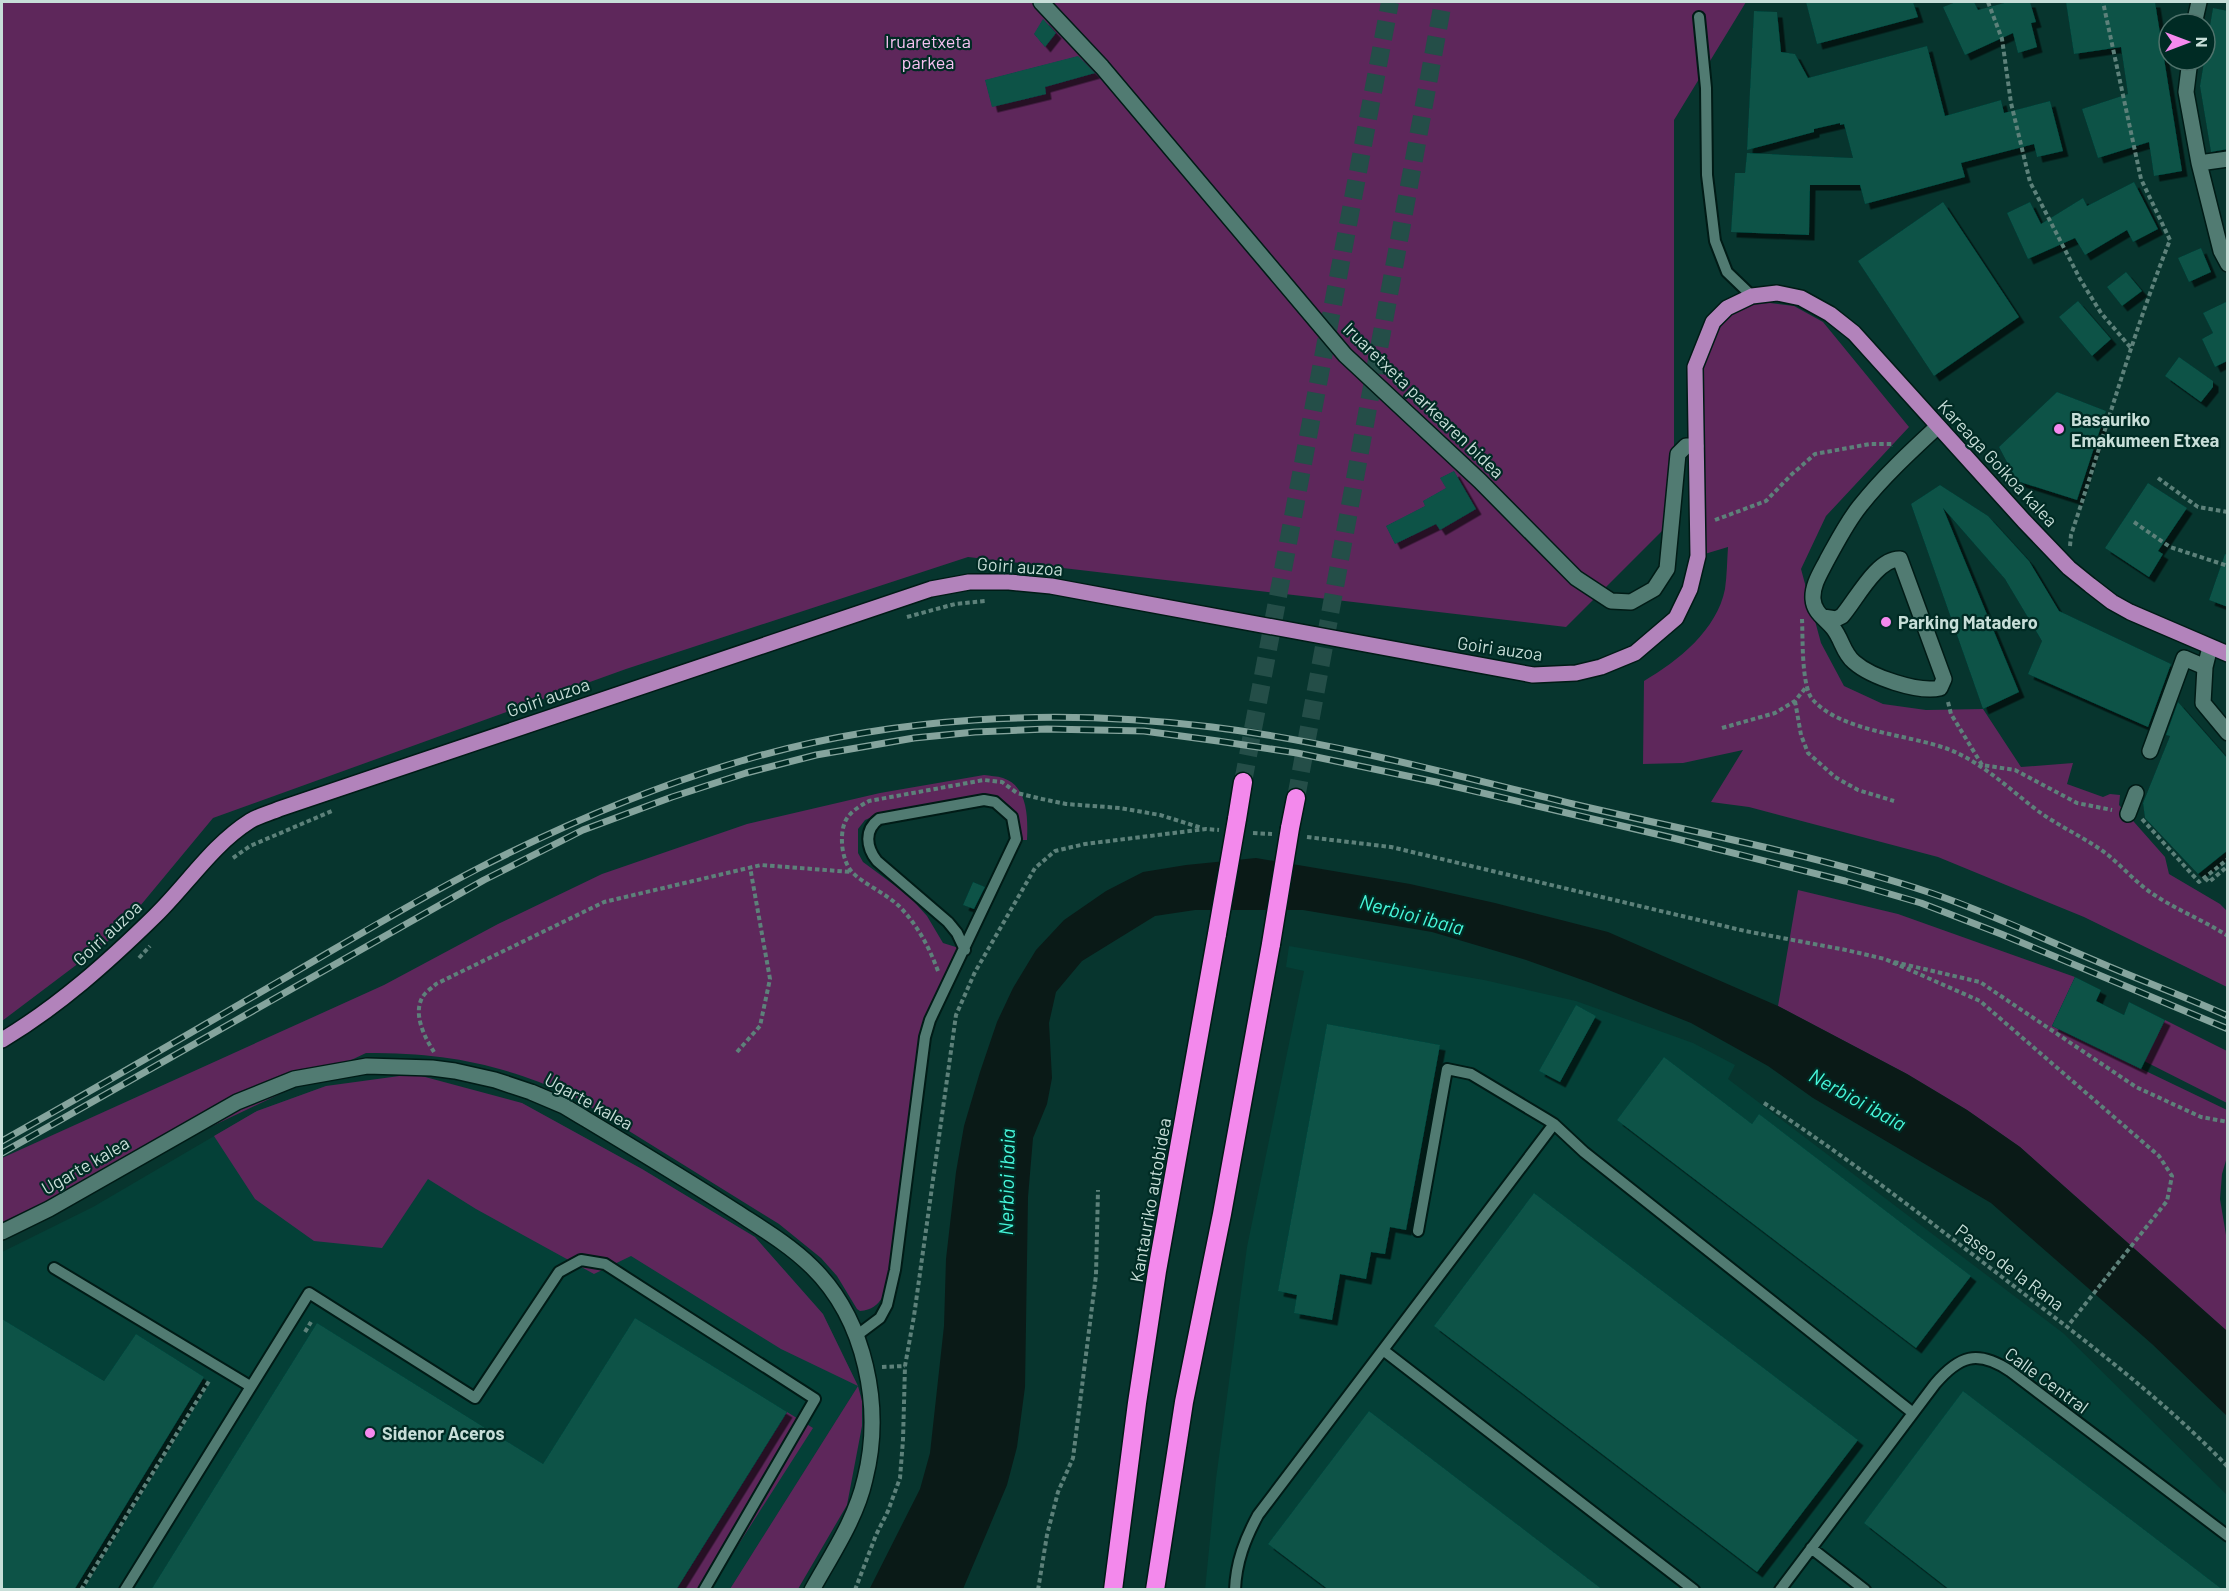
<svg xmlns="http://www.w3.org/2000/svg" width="2229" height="1591" font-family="Barlow,sans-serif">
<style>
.built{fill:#044037}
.green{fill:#5e275b}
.water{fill:#0a1a17}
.building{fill:#085247;filter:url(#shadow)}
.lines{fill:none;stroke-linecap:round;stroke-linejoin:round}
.highway-tunnel{stroke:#244e48;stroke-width:18;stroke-dasharray:18 9;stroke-linecap:butt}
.lane-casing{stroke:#001b16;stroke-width:14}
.street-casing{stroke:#001b16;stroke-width:18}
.primary-casing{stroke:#001b16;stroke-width:18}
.highway-casing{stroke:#001b16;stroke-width:21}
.path{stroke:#5d817a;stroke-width:4;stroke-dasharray:4.5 3;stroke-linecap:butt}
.lane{stroke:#517b72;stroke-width:10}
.street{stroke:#517b72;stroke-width:15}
.primary{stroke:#b283bb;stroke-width:15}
.highway{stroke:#f389ec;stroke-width:18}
.rail-casing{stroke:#85a49d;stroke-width:7}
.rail{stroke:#002b24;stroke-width:4.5;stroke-dasharray:14;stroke-linecap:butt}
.highway-bridge-casing{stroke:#001b16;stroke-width:21;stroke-linecap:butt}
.highway-bridge{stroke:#f389ec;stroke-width:18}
.poi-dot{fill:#f589ee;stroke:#002b24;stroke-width:2}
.labels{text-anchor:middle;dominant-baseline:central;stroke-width:4.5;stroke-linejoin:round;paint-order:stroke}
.park-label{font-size:18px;fill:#f6c1f1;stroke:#002b24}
.street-label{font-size:18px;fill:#c7ded8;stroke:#002b24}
.poi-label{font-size:18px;font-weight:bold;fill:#c7ded8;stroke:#002b24;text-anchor:start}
.water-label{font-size:20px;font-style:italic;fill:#46f6da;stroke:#002b24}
</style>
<defs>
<filter id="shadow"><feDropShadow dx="5.5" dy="5.5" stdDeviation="0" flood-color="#0009"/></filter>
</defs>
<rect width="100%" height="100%" fill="#07352e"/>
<path class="built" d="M1289 946 1484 980 1576 1001 1693 1043 1735 1065 1728 1079 2063 1333 2227 1495V1589L1205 1590 1216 1479 1247 1247 1304 971 1286 967Z
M326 1086 522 1103 642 1169 755 1237 823 1314 858 1386 730 1589 2 1590V1252L93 1207 257 1111Z"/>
<path class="green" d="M2 2H1746L1674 120V519L1566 627 968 557 626 669 213 818 116 935 2 1021Z
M1762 302 1794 306 1823 322 1909 427 1826 516 1801 569 1821 643 1844 686 1883 704 1926 710 1983 709 2021 767 2073 763 2067 784 2103 797 2110 794 2120 795 2119 805 2165 857 2169 874 2220 904 2227 911V987L2084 917 1938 857 1749 807 1711 802 1743 750 1683 763 1643 764 1644 681C1678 661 1717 630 1725 589 1727 575 1727 561 1728 547L1698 556 1696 376 1713 335 1737 308Z
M984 775C990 776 997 776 1003 778 1028 786 1028 818 1027 840H1022C1019 814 1012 799 984 795L884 812 865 820 858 829V853L863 862 909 896 927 916 943 943 959 948 925 1017 919 1036 890 1264C887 1285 886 1309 860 1311L857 1309 837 1276 821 1258 779 1224 571 1095C497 1063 446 1053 366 1053L2 1226V1158L384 985 498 924 602 874 747 824 880 793Z
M1798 890 1898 914 2075 977 2052 1026 2227 1110V1157L2222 1174 2220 1199 2227 1241V1331L2020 1147 1967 1110 1907 1074 1778 1006Z
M2165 1020 2227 1051V1103L2144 1061Z
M414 1074 522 1103 642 1169 755 1237 823 1314 858 1386 862 1401V1426L847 1505 798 1589H730L858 1386 781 1349 631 1256 594 1274 476 1209 428 1179 382 1248 314 1241 255 1199 214 1136 257 1111 326 1086Z
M787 1412 813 1428 710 1589 676 1590Z"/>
<path class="water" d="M1256 858 1410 884 1495 903 1608 932 1778 1006 1907 1074 1967 1110 2020 1147 2227 1331V1416L2152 1344 1991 1203 1813 1098 1768 1066 1691 1023 1591 983 1523 959 1432 932 1303 910H1195L1155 916 1082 961 1056 992 1049 1023 1052 1078 1047 1104 1033 1138 1028 1197 1025 1387 1017 1447 1007 1485 963 1589 869 1590 920 1489 930 1453 944 1326 946 1259 956 1172 964 1126 980 1072 997 1022 1013 988 1036 950 1064 920 1106 891 1143 872 1186 865Z"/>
<path class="building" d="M1806 2H1913L1918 17 1817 44Z
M1956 2H1974L1978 10 2008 2H2030L2036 22 2031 23 2037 47 2018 53 2013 33 1965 55 1943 7Z
M2066 2H2155L2182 171 2154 176 2149 142 2098 158 2082 109 2128 94 2121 47 2074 54Z
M2213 8 2228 11V149L2211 152 2200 86Z
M1754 11 1777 12 1781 52 1795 54 1808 78 1927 46 1945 116 2001 100 2004 113 2050 101 2063 151 2037 157 2034 144 1961 163 1965 177 1865 204 1860 185H1810L1809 235 1731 232 1735 173H1745L1747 153 1853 158 1844 124 1840 125V123L1814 129V132L1747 150Z
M1043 19 1056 33 1045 47 1034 34Z
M1078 56 1095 73 1045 87 1046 94 992 107 985 80Z
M2134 182 2158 229 2133 242 2127 230 2085 255 2075 238 2028 259 2007 213 2030 202 2041 224 2083 198 2087 206Z
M1943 202 2019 317 1934 376 1858 261Z
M2201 248 2211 272 2189 282 2178 258Z
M2126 272 2142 291 2122 306 2107 287Z
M2078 301 2111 339 2092 356 2059 317Z
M2228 301V363L2227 361 2215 367 2202 339 2213 333 2203 313Z
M2179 357 2213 381V387L2201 402 2165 376Z
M2057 392 2106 411 2077 500 2017 481 1999 447Z
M1454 471 1476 509 1440 530 1436 524 1395 544 1386 526 1425 506 1423 501 1446 488 1440 478Z
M2148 483 2187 508 2158 551 2163 554 2149 577 2105 548Z
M1940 485 1988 516 2029 561 2059 611 2171 664 2148 727 2028 674 2042 641 2005 579 1943 508 2019 692 1983 709 1911 504Z
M2225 554 2228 555V607L2209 600Z
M2178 702 2228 759V850L2198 874 2145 818 2143 803 2170 736 2166 735Z
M973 882 985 887 974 909 963 905Z
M2075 977 2101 990 2096 1001 2124 1015 2129 1002 2165 1020 2141 1069 2052 1026Z
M1576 1005 1596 1016 1560 1082 1539 1071Z
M1327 1024 1440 1045 1406 1230 1390 1227 1385 1254 1371 1252 1366 1279 1340 1274 1332 1320 1294 1313 1297 1295 1278 1291Z
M1664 1057 1752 1124 1759 1114 1971 1276 1916 1348 1617 1120Z
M1534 1193 1858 1440 1757 1572 1434 1326Z
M635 1318 787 1412 676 1590H151L317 1323 543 1464Z
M2 1319 104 1381 136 1334 204 1377 74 1590H2Z
M1963 1391 2223 1590H1950L1864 1523Z
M1369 1411 1603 1590H1329L1268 1544Z"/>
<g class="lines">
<path class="highway-tunnel" d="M1243 782 1390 2
M1296 798 1443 2"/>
<defs>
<path id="lane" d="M1699 17 1706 88 1707 175 1715 241 1727 272 1752 296
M1418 1231 1447 1069 1471 1074 1546 1119 1554 1124 1584 1152 1913 1413
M54 1268 250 1386
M856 1336 880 1318 887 1305 895 1270 925 1037 930 1020 1016 839 1012 817 995 802 984 800 879 819C864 830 866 847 877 861L948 922 957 933 965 950
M1383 1350 1694 1590
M1811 1548 1865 1590
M125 1590 309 1293 475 1398 559 1272 581 1260 605 1264 815 1399 704 1590
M1235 1590C1236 1562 1245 1539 1258 1515L1554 1124
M1780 1590 1935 1384C1959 1356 1977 1349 2010 1371L2228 1536"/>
<path id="street" d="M1041 2 1102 67 1345 355 1480 481 1576 578 1611 601 1631 602 1654 589 1667 569 1678 454 1686 446H1696
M2194 24 2199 2
M2190 60 2186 92 2199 163 2221 251 2228 264
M2199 163 2228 159
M1823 617 1836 619 1842 616C1856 600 1877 558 1900 559L1944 679 1940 688C1918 693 1871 677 1854 662 1843 653 1842 639 1833 628 1825 618 1814 613 1813 599 1812 585 1821 572 1827 560 1837 542 1847 522 1860 506 1883 477 1910 452 1937 427
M2210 647 2205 667 2203 703 2228 733
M2150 751 2184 658 2205 667
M2128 814 2136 793
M2 1232 49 1209 237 1102 294 1079 367 1066 432 1068 455 1071 495 1080 531 1092 564 1106C622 1141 679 1175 735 1211 761 1228 790 1245 812 1267 866 1320 883 1408 865 1479 856 1519 832 1554 812 1590"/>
<path id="primary" d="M2 1040C59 1006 108 962 155 916 187 885 212 845 250 821 258 816 270 813 279 809L931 589 969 582H1009L1051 586 1533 675 1576 673 1601 667 1635 653 1676 618 1690 589 1698 556 1695 367 1713 322 1727 308 1752 296 1777 293 1801 298 1830 314 1854 333 2024 521 2069 568 2090 585 2112 602 2130 612 2228 654"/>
<path id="highway" d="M1237 819 1243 782
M1290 828 1296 798
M1113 1590 1137 1403 1157 1271 1217 934
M1155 1590 1184 1402 1222 1214 1271 944"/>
</defs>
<use href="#lane" class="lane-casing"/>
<use href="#street" class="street-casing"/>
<use href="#primary" class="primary-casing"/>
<use href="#highway" class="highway-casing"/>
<path class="path" d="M1988 2 2002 39 2011 103 2030 182 2080 279 2101 313 2131 348
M2158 478 2198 507 2228 512
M1715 520 1766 501 1791 475 1815 454 1870 444H1892L1891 446
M2134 522 2170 547 2228 566
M2070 546 2071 535C2104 437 2132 336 2170 240L2141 179 2103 2
M907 617 955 604 985 601
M1802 619C1803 637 1801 687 1813 700 1842 732 1907 734 1948 749 1983 763 2008 788 2038 811 2060 827 2086 838 2108 855 2124 868 2138 885 2156 896 2179 911 2205 921 2228 936
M1795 701 1801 735 1808 753 1835 777 1858 790 1894 801
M1948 702 1951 714 1982 765 2015 770 2077 803 2112 810
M1722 728 1775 713 1795 701 1807 686
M2142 819 2199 882 2228 859
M1253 833 1272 834
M1307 837 1391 847 1745 931 1846 950 1885 959 1980 1001 2159 1156 2172 1176 2167 1201 2067 1327
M233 858 250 846 332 811
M2205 878 2209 882 2228 866
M139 958 150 946
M1894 962 1980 982 2136 1087 2201 1117 2228 1122
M938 971C929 947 918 926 900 907 887 894 862 883 852 872 842 861 839 836 845 822 849 812 860 806 869 801L984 780 1002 782 1017 793 1042 799 1066 804 1120 808 1160 815 1202 828
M434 1052C425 1038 413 1015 422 998 425 992 432 988 436 984L604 902 761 865 851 872
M737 1052 760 1026 770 979 750 867
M1764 1103C1847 1157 1924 1217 2002 1277 2080 1337 2160 1396 2228 1467
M305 1332 311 1322
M882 1367 905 1366
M81 1590 209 1381
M855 1590 876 1535 888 1511 900 1478 903 1440 905 1366 914 1316 956 1015 975 972 1035 868 1055 851 1085 844 1206 829 1219 830
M1038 1590 1047 1535 1058 1492 1073 1458 1096 1275 1098 1190"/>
<use href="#lane" class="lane"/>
<use href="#street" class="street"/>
<use href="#primary" class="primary"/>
<use href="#highway" class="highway"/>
<defs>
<path id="rail" d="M2 1141C98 1087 194 1031 290 975 352 939 413 902 477 869 561 826 650 788 741 761 893 716 1055 708 1212 727 1334 742 1454 775 1573 804 1692 832 1814 854 1931 893 1987 912 2041 938 2096 961 2139 980 2184 996 2228 1016
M2 1153 484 880 583 830 672 797 746 773 816 755 914 738 975 732 1047 729 1144 731 1218 741 1297 753 1436 782 1673 838 1845 881 1921 903 2001 934 2228 1029"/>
</defs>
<use href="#rail" class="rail-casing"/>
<use href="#rail" class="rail"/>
<defs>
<path id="highway-bridge" d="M1217 934 1237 819
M1271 944 1290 828"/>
</defs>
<use href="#highway-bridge" class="highway-bridge-casing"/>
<use href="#highway-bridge" class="highway-bridge"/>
</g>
<g class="poi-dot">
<circle cx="2059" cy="429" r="6"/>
<circle cx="1886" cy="622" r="6"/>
<circle cx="370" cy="1433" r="6"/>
</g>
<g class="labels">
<g class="park-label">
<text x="928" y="41">Iruaretxeta<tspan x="928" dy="21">parkea</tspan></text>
</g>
<g class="street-label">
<text transform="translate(1424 400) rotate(44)">Iruaretxeta parkearen bidea</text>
<text transform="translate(1998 463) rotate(47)">Kareaga Goikoa kalea</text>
<text transform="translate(1020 566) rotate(4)">Goiri auzoa</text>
<text transform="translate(1500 648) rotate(8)">Goiri auzoa</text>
<text transform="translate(548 697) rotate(-19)">Goiri auzoa</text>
<text transform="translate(107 933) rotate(-43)">Goiri auzoa</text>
<text transform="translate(589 1101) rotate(29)">Ugarte kalea</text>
<text transform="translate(85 1165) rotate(-30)">Ugarte kalea</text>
<text transform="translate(1150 1200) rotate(-80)">Kantauriko autobidea</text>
<text transform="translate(2010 1267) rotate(37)">Paseo de la Rana</text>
<text transform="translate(2047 1380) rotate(36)">Calle Central</text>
</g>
<g class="poi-label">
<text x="2071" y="419">Basauriko<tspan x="2071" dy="21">Emakumeen Etxea</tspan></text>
<text x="1898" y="622">Parking Matadero</text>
<text x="382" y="1433">Sidenor Aceros</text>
</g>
<g class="water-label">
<text transform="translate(1412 914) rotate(15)">Nerbioi ibaia</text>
<text transform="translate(1858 1099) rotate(29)">Nerbioi ibaia</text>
<text transform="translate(1006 1182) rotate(-89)">Nerbioi ibaia</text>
</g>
</g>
<rect width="2229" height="1591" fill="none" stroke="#c7ded8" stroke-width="6"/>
<g transform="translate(2187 42) rotate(90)"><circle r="28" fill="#002b24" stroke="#50736c" stroke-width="1.5"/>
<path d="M0-4.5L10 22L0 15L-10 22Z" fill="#f589ee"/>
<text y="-9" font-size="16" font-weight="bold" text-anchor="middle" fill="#c7ded8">N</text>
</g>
</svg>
